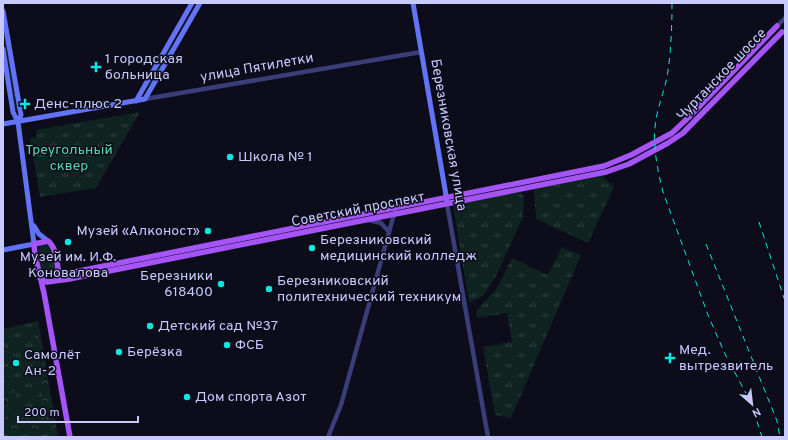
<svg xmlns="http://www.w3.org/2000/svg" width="788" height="440" font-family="Overpass,sans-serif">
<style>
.grass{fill:url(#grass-tufts)}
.forest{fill:url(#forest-crowns)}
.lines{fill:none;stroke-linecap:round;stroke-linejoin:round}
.tertiary{stroke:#393e78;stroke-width:4.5}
.secondary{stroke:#6373f8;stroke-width:5}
.primary{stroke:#a554f7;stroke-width:5.5}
.rail{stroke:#0ae6e0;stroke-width:1;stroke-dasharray:6 5;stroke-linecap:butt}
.poi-dot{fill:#0ae6e0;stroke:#0c0c1b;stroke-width:1.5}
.labels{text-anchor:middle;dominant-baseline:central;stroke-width:3;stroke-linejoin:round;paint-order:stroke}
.poi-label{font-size:14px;fill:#c8c9fd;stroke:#0c0c1b;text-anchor:start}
.street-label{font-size:14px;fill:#c8c9fd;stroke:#0c0c1b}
.park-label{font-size:14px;fill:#59d8a8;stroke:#0c0c1b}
</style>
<defs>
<pattern id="grass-tufts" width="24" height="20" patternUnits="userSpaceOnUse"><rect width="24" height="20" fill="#0f2421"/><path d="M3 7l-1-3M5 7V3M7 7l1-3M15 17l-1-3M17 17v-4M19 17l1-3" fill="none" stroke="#304242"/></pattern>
<pattern id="forest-crowns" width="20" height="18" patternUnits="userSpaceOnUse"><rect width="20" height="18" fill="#0f2421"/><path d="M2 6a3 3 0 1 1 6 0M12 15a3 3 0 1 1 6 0" fill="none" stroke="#304242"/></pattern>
</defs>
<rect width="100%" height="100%" fill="#0c0c1b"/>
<path class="grass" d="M3 24 18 110H16L3 32Z
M169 47 172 50 151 84 148 83Z
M140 112 96 188 40 197 30 138H35L37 133 36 130Z
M602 176 614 187 588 243 536 219 534 189Z
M519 192 524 196 523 217 495 278 484 295 469 303 453 205Z
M44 244C54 246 58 266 54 275L49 278 44 276 42 273 38 249 40 246Z
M562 247 581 255 511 418 495 415 483 347 512 342 507 313 477 318 476 311 497 288 512 258 548 275Z
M38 321 58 437H3V329Z"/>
<path class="forest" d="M38 321 58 437H3V418L7 416 24 413 36 421 44 411C40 382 38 352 32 323Z
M9 341 10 356 3 358V346Z
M3 371 6 383 15 391 16 405 3 406Z"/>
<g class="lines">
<path class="tertiary" d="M777 26 785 18
M145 99 421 52
M447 204 488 437
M369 220 381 223 389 232
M328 437 341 405 396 207"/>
<path class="secondary" d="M413 3 447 201
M3 11 21 115 18 122
M3 49 13 112 18 122 34 244 3 250
M136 101 192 3
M3 124 145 99 200 3
M34 226 39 234 48 241"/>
<path class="primary" d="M59 275 604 166 631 155 672 133 689 117 777 26
M59 275C57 264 57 248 48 241L34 244 35 255 44 293 70 437
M40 278 47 282 69 279 606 172 629 164 668 143 683 133 782 32"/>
<path class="rail" d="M672 3C672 28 671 53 667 77 664 91 659 104 656 119 652 143 657 168 663 192L708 315 725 354 751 403 762 437
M759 222 785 301
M706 244 777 421 780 437"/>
</g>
<g class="poi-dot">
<path d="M94 61h4v4h4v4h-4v4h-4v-4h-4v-4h4z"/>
<path d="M23 98h4v4h4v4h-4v4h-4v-4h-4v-4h4z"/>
<circle cx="230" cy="157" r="4"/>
<circle cx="208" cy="231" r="4"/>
<circle cx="68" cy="242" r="4"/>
<circle cx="312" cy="248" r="4"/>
<circle cx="221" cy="284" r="4"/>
<circle cx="269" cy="289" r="4"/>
<circle cx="150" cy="326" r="4"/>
<circle cx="227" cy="345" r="4"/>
<circle cx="119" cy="352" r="4"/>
<path d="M668 352h4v4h4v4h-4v4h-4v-4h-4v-4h4z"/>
<circle cx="16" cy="363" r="4"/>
<circle cx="187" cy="397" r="4"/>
</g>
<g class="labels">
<g class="poi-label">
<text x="105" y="59">1 городская<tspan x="105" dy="16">больница</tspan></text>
<text x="34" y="104">Денс-плюс 2</text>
<text x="238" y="157">Школа № 1</text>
<text x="200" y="231" text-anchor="end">Музей «Алконост»</text>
<text x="320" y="240">Березниковский<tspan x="320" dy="16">медицинский колледж</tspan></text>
<text x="68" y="257" text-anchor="middle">Музей им. И.Ф.<tspan x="68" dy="16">Коновалова</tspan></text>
<text x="213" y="276" text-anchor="end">Березники<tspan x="213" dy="16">618400</tspan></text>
<text x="277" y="281">Березниковский<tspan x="277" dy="16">политехнический техникум</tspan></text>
<text x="158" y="326">Детский сад №37</text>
<text x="235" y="345">ФСБ</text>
<text x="679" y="350">Мед.<tspan x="679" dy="16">вытрезвитель</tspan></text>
<text x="127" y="352">Берёзка</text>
<text x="24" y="355">Самолёт<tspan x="24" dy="16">Ан-2</tspan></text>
<text x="195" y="397">Дом спорта Азот</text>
</g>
<g class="street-label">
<text transform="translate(257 68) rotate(-10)">улица Пятилетки</text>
<text transform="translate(722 75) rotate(-46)">Чуртанское шоссе</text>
<text transform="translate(448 135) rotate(80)">Березниковская улица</text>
<text transform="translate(358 210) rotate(-11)">Советский проспект</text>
</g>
<g class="park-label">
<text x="69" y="150">Треугольный<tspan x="69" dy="16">сквер</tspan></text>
</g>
</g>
<rect width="788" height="440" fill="none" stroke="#c8c9fd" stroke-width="8"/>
<g transform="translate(752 404) rotate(152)" stroke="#0c0c1b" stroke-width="3" paint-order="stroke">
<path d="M0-3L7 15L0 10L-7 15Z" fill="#c8c9fd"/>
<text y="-6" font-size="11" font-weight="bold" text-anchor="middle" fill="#c8c9fd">N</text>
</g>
<path d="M18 416v6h120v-6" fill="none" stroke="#c8c9fd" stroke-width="2"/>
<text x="24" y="416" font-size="12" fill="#c8c9fd" stroke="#0c0c1b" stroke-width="3" paint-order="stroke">200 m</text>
</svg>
